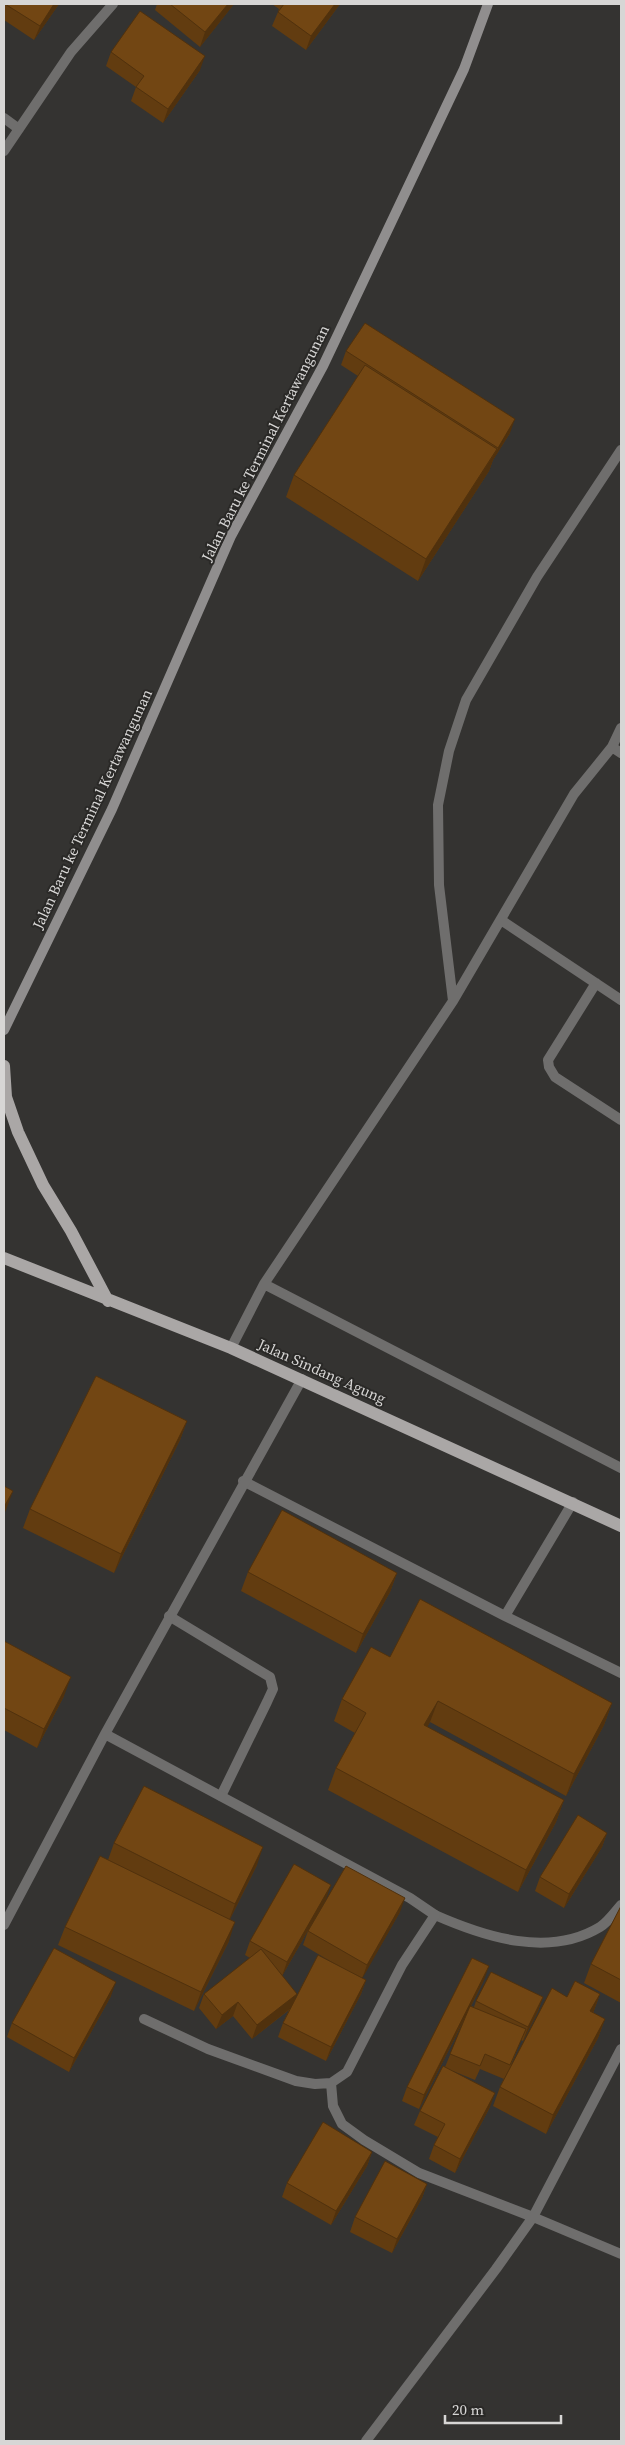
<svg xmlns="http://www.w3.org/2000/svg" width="625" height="2445" font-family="'Source Serif 4',serif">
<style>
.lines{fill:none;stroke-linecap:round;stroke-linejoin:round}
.lane{stroke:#6f6e6d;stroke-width:10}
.street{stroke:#6f6e6d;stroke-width:10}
.secondary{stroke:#908e8e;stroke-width:10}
.primary{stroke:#aaa7a6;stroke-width:12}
.wall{fill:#623c10}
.shaded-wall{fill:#50310d}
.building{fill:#724613;stroke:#50310d}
.labels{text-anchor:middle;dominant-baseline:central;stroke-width:4;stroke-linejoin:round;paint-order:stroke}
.street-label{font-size:15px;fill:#d7d6d5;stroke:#2a2927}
</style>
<rect width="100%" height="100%" fill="#343331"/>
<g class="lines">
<path class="lane" d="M612 747 621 728
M501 920 621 1000
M596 983 548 1060 549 1067 555 1077 621 1120
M453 1001 439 885 438 805 449 751 466 700 537 577 621 450
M264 1284 621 1468
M231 1348 264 1284 453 1001 574 794 612 747 621 753
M243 1481 505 1616 621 1673
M169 1616 270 1677 273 1689 267 1702 221 1796
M505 1616 573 1502
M435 1915C485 1937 549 1958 600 1927 608 1922 615 1912 621 1905"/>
<path class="street" d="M4 118 19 129
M4 151 71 52 113 4
M105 1734 410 1898 435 1915 402 1965 347 2072 331 2083 315 2084 296 2081 208 2049 144 2019
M4 1925 105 1734 302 1379
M331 2083 333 2106 342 2124 364 2140 419 2173 533 2217 621 2049
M366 2441 496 2269 533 2217 621 2254"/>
<path class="secondary" d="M4 1030 112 809 231 536 323 366 464 69 488 4"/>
<path class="primary" d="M4 1066 6 1097 18 1132 43 1185 71 1231 108 1301
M4 1258 231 1348 621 1526"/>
</g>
<path class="wall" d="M4 4H59L34 40 4 20Z
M157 4H234L200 47 155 10Z
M272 4H340L306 50 272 26 278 12 279 9Z
M111 52 200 70 163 123 131 101 136 87 106 66Z
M346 351 510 433 493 460 489 471 418 581 286 497 294 475 358 376 341 365Z
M187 1421 180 1440 114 1573 23 1528 30 1509Z
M248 1572 397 1573 390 1592 356 1653 241 1591Z
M4 1641 64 1696 37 1748 4 1730Z
M390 1657 612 1703 604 1725 566 1796 430 1722 427 1727 564 1800 556 1822 518 1892 328 1790 336 1768 355 1733 334 1721 342 1699Z
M607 1833 602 1847 564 1908 535 1891 540 1877Z
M114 1843 257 1865 230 1919 229 1941 194 2011 58 1945 65 1927 108 1860Z
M326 1899 282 1976 297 1994 294 2000 340 1967 303 1945 308 1931 400 1912 362 1978 366 1980 361 1994 326 2061 278 2037 283 2023 289 2010 252 2039 233 2016 216 2029 199 2008 204 1994 250 1958 245 1955 250 1941Z
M621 1906V2003L584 1983 591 1964Z
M484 1980 471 2006 474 2007 476 2001 543 1997 538 2011 523 2041 521 2040 511 2065 567 1997 600 1994 593 2013 605 2019 598 2038 546 2134 493 2106 500 2087 504 2079 480 2069 475 2080 453 2071 490 2107 455 2173 429 2159 434 2145 438 2137 414 2125 420 2111 445 2067 468 2012 419 2109 402 2101 407 2087Z
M111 1996 69 2072 7 2037 12 2023Z
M372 2152 367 2166 331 2225 282 2197 287 2183Z
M427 2184 422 2198 392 2253 350 2232 355 2217Z"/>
<path class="shaded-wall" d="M54 4H59L34 40 40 26Z
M228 4H234L200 47 205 32Z
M335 4H340L306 50 311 36Z
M205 56 200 70 163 123 168 109Z
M515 419 510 433 493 460 489 471 418 581 426 559 497 450Z
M187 1421 180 1440 114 1573 121 1554Z
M13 1491 6 1510 4 1514V1507Z
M397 1573 390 1592 356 1653 363 1634Z
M71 1677 64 1696 37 1748 44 1729Z
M438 1701 430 1722 416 1747 424 1725Z
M612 1703 604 1725 566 1796 574 1774Z
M564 1800 556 1822 518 1892 526 1870Z
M607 1833 602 1847 564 1908 569 1894Z
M263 1847 257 1865 228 1923 235 1904Z
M331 1885 326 1899 282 1976 287 1962Z
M405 1898 400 1912 362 1979 367 1965Z
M235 1922 229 1941 194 2011 201 1992Z
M489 1966 484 1980 419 2109 424 2095Z
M366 1980 361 1994 326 2061 331 2047Z
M116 1982 111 1996 69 2072 74 2058Z
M297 1994 291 2008 252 2039 257 2025Z
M600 1994 593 2013 590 2011Z
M543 1997 538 2011 523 2041 528 2027Z
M238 2002 233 2016 216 2029 222 2015Z
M605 2019 598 2038 546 2134 553 2115Z
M495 2093 490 2107 455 2173 460 2159Z
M372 2152 367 2166 331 2225 336 2211Z
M427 2184 422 2198 392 2253 397 2239Z"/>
<path class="building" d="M5 4H54L40 26Z
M170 4H228L205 32Z
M284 4H335L311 36 278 12Z
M140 11 205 56 168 109 136 87 144 76 111 52Z
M365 323 515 419 498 448 346 351Z
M365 365 497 449 426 559 294 475Z
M96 1376 187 1421 121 1554 30 1509Z
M4 1486 13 1491 4 1507Z
M282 1510 397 1573 363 1634 248 1572Z
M420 1599 612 1703 574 1774 438 1701 424 1725 564 1800 526 1870 336 1768 366 1713 342 1699 371 1647 390 1657Z
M4 1641 71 1677 44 1729 4 1708Z
M144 1786 263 1847 235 1904 114 1843Z
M578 1815 607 1833 569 1894 540 1877Z
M100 1856 235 1922 201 1992 65 1927Z
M294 1864 331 1885 287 1962 250 1941Z
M346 1866 405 1898 367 1965 308 1931Z
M621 1906V1980L591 1964Z
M54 1948 116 1982 74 2058 12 2023Z
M261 1949 297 1994 257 2025 238 2002 222 2015 204 1994Z
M318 1955 366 1980 331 2047 283 2023Z
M472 1958 489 1966 424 2095 407 2087Z
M491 1972 543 1997 528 2027 476 2001Z
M575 1981 600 1994 590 2011 605 2019 553 2115 500 2087 552 1988 567 1997Z
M470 2006 526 2029 510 2065 485 2054 480 2066 450 2054Z
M443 2066 495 2093 460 2159 434 2145 445 2124 420 2111Z
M323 2122 372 2152 336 2211 287 2183Z
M385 2161 427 2184 397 2239 355 2217Z"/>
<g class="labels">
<g class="street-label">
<text transform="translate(265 443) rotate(-63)">Jalan Baru ke Terminal Kertawangunan</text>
<text transform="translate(92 809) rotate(-65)">Jalan Baru ke Terminal Kertawangunan</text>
<text transform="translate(322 1371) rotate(24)">Jalan Sindang Agung</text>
</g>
</g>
<rect width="625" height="2445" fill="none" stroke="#d7d6d5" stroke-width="10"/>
<path d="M445 2415v8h116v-8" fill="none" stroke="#d7d6d5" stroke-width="2.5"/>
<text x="452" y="2415" font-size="15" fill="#d7d6d5" stroke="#2a2927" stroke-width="4" paint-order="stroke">20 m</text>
</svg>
